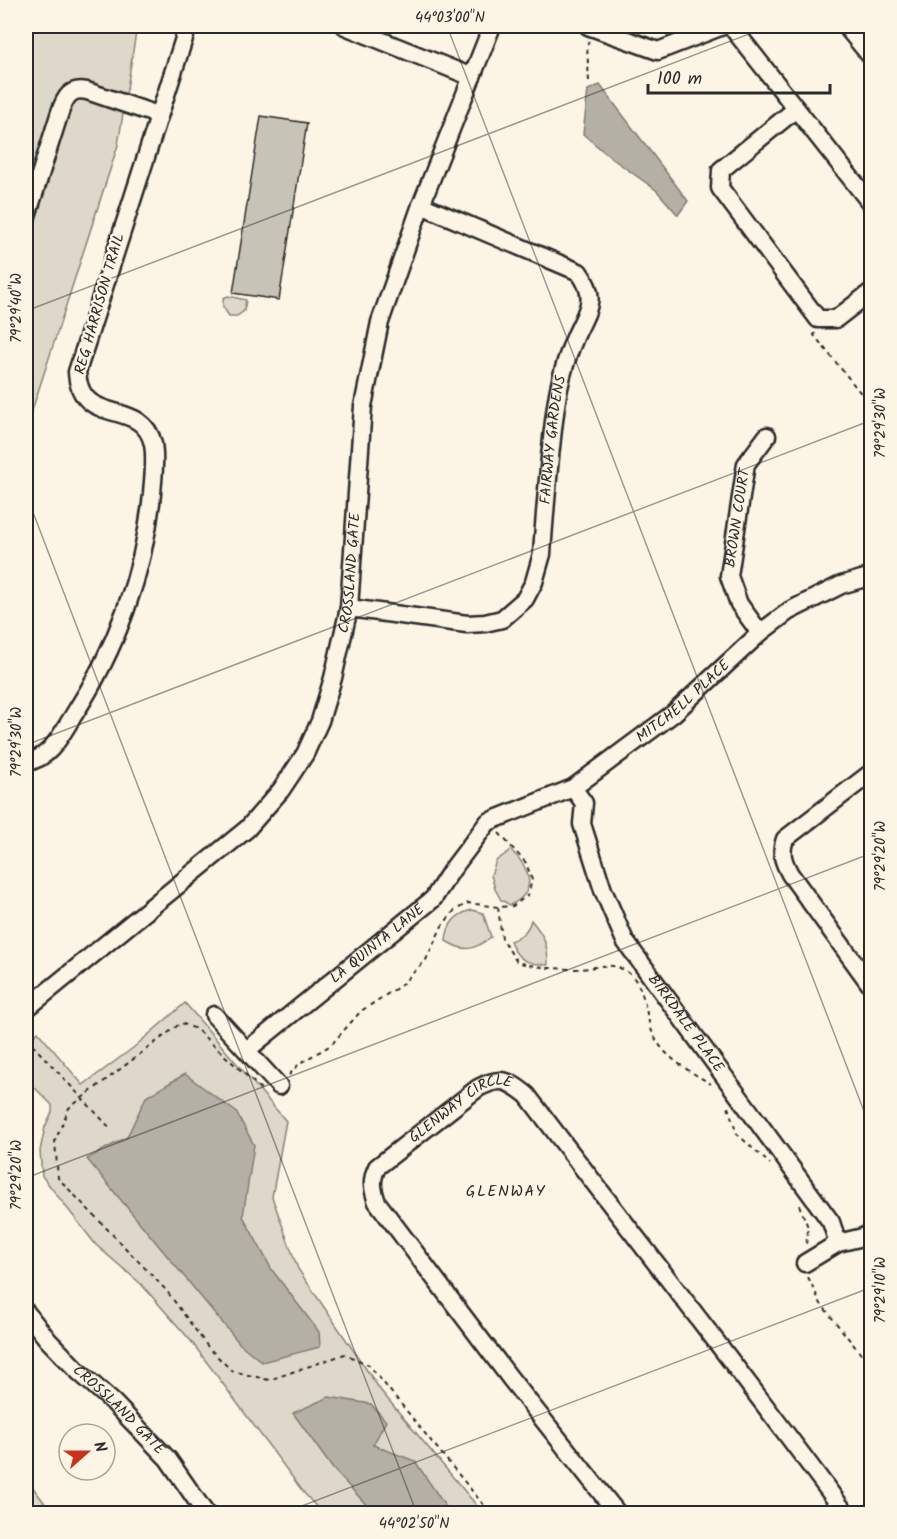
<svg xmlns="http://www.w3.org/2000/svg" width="897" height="1539" font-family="Kalam,sans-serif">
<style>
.green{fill:#ded8ca;stroke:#84827a;stroke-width:1.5}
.water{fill:#b4b0a5;stroke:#7d7b74;stroke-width:1.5}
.building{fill:#c8c3b7;stroke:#2b2b2b;stroke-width:1.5}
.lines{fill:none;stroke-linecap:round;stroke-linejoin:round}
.minor-casing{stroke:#2b2b2b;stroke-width:21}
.major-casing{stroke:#2b2b2b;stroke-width:26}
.path{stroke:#2b2b2b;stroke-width:2;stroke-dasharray:4.5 4.5;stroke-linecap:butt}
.minor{stroke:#fcf5e5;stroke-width:16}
.major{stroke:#fcf5e5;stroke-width:21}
.ticks{fill:none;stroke:#2b2b2b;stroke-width:1.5;stroke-opacity:0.45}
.labels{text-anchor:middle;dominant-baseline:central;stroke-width:4.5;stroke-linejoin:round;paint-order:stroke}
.street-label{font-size:15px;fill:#2b2b2b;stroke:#fcf5e5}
.neighbourhood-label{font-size:16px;letter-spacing:1.5px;fill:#2b2b2b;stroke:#fcf5e5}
.neatline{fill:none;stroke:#2b2b2b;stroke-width:2}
.ticks-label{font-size:15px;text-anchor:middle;fill:#2b2b2b}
</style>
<rect width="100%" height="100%" fill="#fcf5e5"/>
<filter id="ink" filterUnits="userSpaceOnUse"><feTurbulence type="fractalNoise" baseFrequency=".0167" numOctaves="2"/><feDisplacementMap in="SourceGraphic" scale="12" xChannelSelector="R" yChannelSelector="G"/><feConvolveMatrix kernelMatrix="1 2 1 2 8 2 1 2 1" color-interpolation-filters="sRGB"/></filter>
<g filter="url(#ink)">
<path class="green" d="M26 26H137L118 145 26 429Z
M228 296 246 300 244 311 237 316H229L223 307V298Z
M511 850C529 867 540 891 510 905L501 900 495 889 491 875 496 861Z
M472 910 483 913 491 937C474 950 465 953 446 941 447 924 455 914 472 910Z
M531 920C544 935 548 945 548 965 528 964 517 961 510 941 520 937 528 932 531 920Z
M185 1003 286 1121 272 1197 298 1269 381 1391 483 1513H322L304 1493 191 1341 141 1284 96 1245 42 1176 40 1151 45 1127 52 1112V1105L26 1079V1043L38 1032 83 1085 133 1048Z
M26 1478 52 1513H26Z"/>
<path class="water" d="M600 85 688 201 678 215 656 190 610 157 583 134 588 90Z
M185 1074 236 1112 254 1145 243 1216 272 1270 319 1332 320 1347 262 1362 240 1344 87 1159 127 1137 146 1097Z
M329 1397 371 1404 386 1421 373 1445 415 1461 450 1513H374L333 1469 293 1413Z"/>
<path class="building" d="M261 116 307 123 279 300 233 293Z"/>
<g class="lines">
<defs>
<g id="minor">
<path d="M345 26 472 77"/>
<path d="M588 26 658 51 723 26"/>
<path d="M731 26 872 205"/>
<path d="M796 109 721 170 720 188 818 319H836L872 291"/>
<path d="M26 219 60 112C65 98 70 87 87 91L158 115"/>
<path id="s1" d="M349 608 467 624 485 623 502 619 525 599 534 582 542 554C544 522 547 489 550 457 555 411 557 378 576 335 588 309 598 298 579 272L421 205"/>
<path id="s2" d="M760 633 739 604 729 576 746 464 767 436"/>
<path d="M26 762C50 759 61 735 73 716 116 650 144 573 152 494 153 478 156 460 153 444 142 396 80 429 77 372L188 26"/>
<path d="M872 772 785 839C780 853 783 861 790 874L872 987"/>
<path id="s3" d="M573 788 584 803 582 824 603 890 625 941 831 1222 838 1243"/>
<path id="s4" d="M26 1009 247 829 281 790 305 754 320 721 333 678 349 608 363 406 380 322 421 205 492 26"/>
<path d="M214 1015 279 1086"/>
<path id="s5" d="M247 1050 433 899 451 871 488 822 573 788 674 713 760 633 789 611 841 585 872 576"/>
<path d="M805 1263 838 1243 863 1237 872 1232"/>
<path id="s6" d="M26 1312 48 1340 79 1372 113 1402 168 1459 206 1514"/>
<path id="s7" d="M618 1514 510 1378 377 1202C372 1188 371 1180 377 1167L478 1088C501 1076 508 1080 527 1095 633 1235 742 1372 846 1514"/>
</g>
<path id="major" d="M849 26 872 54"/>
</defs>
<use href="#minor" class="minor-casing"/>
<use href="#major" class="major-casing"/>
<path class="path" d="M589 41 587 46 589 82
M815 333 814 335 872 407
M499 833 526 863 532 880 528 895 513 906 498 907 502 939 517 962C538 968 558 969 581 969 594 968 608 962 622 969 648 981 643 1016 655 1038 667 1060 690 1071 711 1084
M26 1038 111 1129
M289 1075 300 1063 331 1045 361 1011 400 986 426 960 442 926 454 911 468 903 498 907
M261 1089 196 1029 181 1023 69 1108 55 1141 58 1178 166 1290 208 1347 232 1371 269 1380 345 1354 369 1365 491 1514
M728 1107 737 1134 770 1164
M799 1205 808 1227 806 1245
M808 1277 821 1304 872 1368"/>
<use href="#minor" class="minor"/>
<use href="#major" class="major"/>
</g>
</g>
<path class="ticks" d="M447 26 872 1132M26 311 770 26M26 494 417 1514M26 745 872 420M26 1178 872 853M281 1514 872 1287"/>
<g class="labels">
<g class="street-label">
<text transform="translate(100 304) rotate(-74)">REG HARRISON TRAIL</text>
<text stroke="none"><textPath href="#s1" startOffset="348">FAIRWAY GARDENS</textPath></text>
<text stroke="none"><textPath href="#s2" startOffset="124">BROWN COURT</textPath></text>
<text stroke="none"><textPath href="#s4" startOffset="568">CROSSLAND GATE</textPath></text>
<text stroke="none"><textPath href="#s5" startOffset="566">MITCHELL PLACE</textPath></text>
<text stroke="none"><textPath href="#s5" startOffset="168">LA QUINTA LANE</textPath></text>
<text stroke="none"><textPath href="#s3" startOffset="267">BIRKDALE PLACE</textPath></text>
<text stroke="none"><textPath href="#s7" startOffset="534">GLENWAY CIRCLE</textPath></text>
<text stroke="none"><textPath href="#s6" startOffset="135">CROSSLAND GATE</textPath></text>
</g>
<g class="neighbourhood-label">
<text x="506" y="1191">GLENWAY</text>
</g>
</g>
<rect width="897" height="1539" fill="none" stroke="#fcf5e5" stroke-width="66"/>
<g transform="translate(87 1452) rotate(69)"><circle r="28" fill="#fcf5e5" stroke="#a8a49b" stroke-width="1.5"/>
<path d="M0-4.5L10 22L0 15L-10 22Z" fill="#c8321e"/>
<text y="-9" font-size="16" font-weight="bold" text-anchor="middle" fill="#2b2b2b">N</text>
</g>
<path d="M648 84v9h182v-9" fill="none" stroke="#2b2b2b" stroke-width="3"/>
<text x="657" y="84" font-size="18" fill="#2b2b2b" stroke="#fcf5e5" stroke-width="4.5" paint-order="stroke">100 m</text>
<rect x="33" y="33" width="831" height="1473" class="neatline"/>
<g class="ticks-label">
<text x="450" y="22">44°03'00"N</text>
<text transform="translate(16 308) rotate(-90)" y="5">79°29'40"W</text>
<text transform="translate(880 423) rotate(-90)" y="5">79°29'30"W</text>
<text transform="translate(16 742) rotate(-90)" y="5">79°29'30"W</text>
<text transform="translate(880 856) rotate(-90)" y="5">79°29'20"W</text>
<text transform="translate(16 1175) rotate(-90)" y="5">79°29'20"W</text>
<text transform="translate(880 1290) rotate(-90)" y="5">79°29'10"W</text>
<text x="414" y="1528">44°02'50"N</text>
</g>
</svg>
